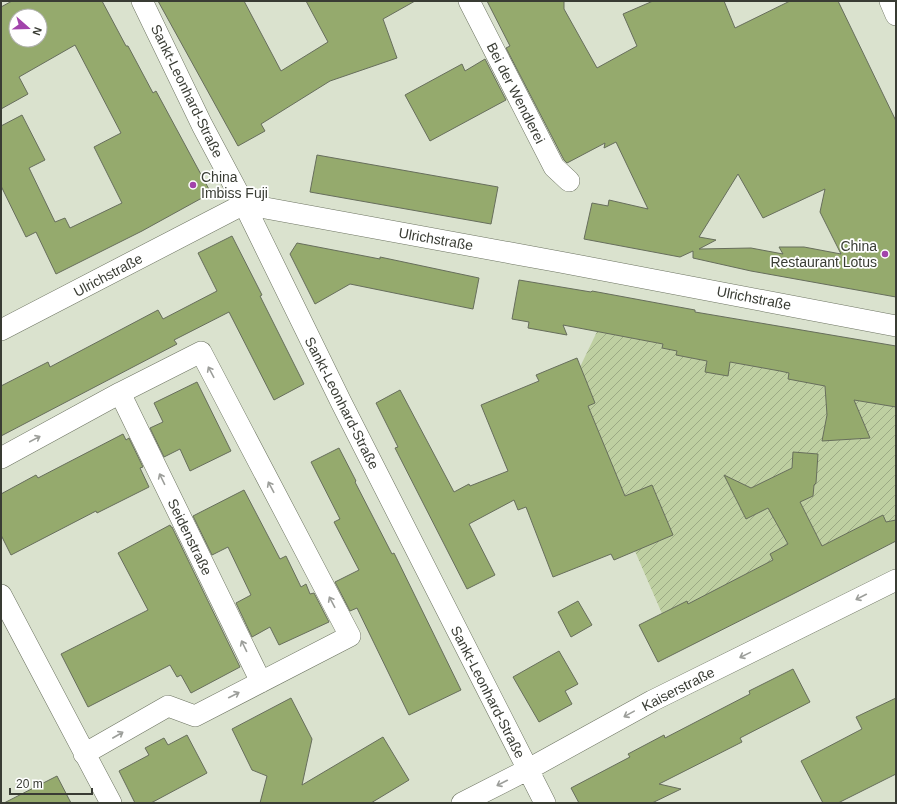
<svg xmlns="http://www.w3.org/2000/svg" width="897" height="804" font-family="Helvetica,sans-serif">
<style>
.garden{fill:url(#garden-furrows)}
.building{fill:#95aa6d;stroke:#676e5c;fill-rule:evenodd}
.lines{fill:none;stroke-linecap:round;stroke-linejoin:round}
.minor-casing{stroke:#6c7361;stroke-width:22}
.minor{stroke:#fff;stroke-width:21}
.oneway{stroke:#9c9e9a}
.poi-dot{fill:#a243ab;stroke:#fff;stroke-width:1.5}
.labels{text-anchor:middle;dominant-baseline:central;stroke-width:3.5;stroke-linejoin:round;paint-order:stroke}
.street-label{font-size:14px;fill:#393c34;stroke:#fff}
.poi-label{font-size:14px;fill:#393c34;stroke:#fff;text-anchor:start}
</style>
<defs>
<pattern id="garden-furrows" width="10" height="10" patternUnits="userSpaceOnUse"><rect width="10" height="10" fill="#becfa1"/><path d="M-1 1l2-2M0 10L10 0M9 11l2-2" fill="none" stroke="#9ba984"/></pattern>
</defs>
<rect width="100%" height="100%" fill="#dae2ce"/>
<path class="garden" d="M605 315 896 374V527L673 639 567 394Z"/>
<path class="building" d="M12 1H102L126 46H128L153 93 156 91 211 193 142 231 56 274 36 232 26 237 1 186V126L22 115 45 160 29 168 55 222 65 218 70 228 122 203 94 147 121 133 75 45 19 77 28 94 1 109V7ZM16 16H40V40H16Z
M158 1H244L281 71 328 42 306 1H415L383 19 397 58 330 81 261 124 265 131 238 146Z
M487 1H564V9L597 68 637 46 623 14 653 1H724L735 28 790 1H838L896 121V297L751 271 693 258V251L680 257 584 239 592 203 608 206 609 200 648 209 616 142 604 148 605 143 567 163 564 160 506 48 510 46ZM738 174 763 218 825 189 820 212 841 254 804 247H779L783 254 751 248 699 249 716 240 699 237Z
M485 59 506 100 430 141 405 95 462 64 465 71Z
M317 155 498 187 491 224 310 192Z
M232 236 262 295 260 296 304 384 274 400 229 312 174 340 177 344 1 436V386L48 362 50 367 158 310 163 319 217 291 198 253Z
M297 243 380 259V257L479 278 473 309 350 284 315 304 290 254Z
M519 280 591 292 592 291 695 310V312L896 346V407L854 400 870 438 822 441 827 415 825 386 788 379 789 373 780 371 730 362 728 376 705 372 707 361 676 355 677 351 662 348 663 344 563 325 567 335 528 328 529 322 512 319Z
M577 358 595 403 588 406 625 496 652 485 673 535 614 560 611 554 553 577 526 507 518 510 514 500 469 524 495 575 467 589 395 448 398 447 376 403 400 390 454 492 469 484 470 486 508 471 481 405 539 381 536 375Z
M197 382 231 451 190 471 180 449 164 457 150 428 163 422 154 403Z
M123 434 126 440 129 438 143 467 140 468 149 487 97 513 96 511 11 555 1 535V494L36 475 38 478Z
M339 448 356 481 355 482 392 554 394 553 461 690 409 715 357 608 350 611 335 582 359 570 334 522 340 519 311 462Z
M793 452 818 454 816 483 814 485 813 496 800 502 822 546 883 515 886 522 896 520V541L791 595 658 662 639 625 687 601 688 604 773 560 770 554 788 544 768 508 746 519 724 475 751 488 792 468Z
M244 490 280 559 286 556 301 587 306 584 310 594 314 593 329 622 279 645 270 627 252 637 236 603 251 595 228 547 212 555 193 516Z
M170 525 171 527H172L240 667 191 693 181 675 177 677 170 665 88 707 61 654 148 610 118 553Z
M578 601 592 625 571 637 558 612Z
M559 651 578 684 565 691 572 704 539 722 513 677Z
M793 669 810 702 740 738 742 742 659 784 681 789 652 803H579L571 788 630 757 628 754 664 735 665 738 750 694 749 691Z
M291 698 312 739 302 785 383 737 409 780 371 803H260L267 776 252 770 232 729Z
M896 698V774L838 803H823L801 761 862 729 856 717Z
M187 735 207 773 151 803H135L119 771 149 755 145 748 164 738 168 745Z
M57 776 71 803H4Z"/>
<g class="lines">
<defs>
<path id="minor" d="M142 1 202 125 244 204 341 402 545 803
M469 1 554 167 569 181
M890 1 896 15
M1 330 244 204 560 262 896 326
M120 393 261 682
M1 458 120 393 201 352 350 636 195 716 168 706 84 754
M1 595 111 803
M462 803 527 770 652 701 896 580"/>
</defs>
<use href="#minor" class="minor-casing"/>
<use href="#minor" class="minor"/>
</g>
<defs><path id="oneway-shaft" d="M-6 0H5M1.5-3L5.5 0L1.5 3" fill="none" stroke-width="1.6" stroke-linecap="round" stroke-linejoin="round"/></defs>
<g class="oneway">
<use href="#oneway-shaft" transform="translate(211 372) rotate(-118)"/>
<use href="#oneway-shaft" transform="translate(35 439) rotate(-28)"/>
<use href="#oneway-shaft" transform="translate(162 479) rotate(-116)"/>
<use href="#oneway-shaft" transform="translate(271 487) rotate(-118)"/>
<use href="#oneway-shaft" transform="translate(861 597) rotate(153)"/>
<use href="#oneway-shaft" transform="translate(332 602) rotate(-118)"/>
<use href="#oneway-shaft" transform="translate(244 646) rotate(-116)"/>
<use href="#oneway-shaft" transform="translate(745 655) rotate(154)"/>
<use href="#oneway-shaft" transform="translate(234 695) rotate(-27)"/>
<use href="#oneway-shaft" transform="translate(629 714) rotate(151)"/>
<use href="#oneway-shaft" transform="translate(118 735) rotate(-30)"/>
<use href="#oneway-shaft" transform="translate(502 783) rotate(153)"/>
</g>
<g class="poi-dot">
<circle cx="193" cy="185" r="4"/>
<circle cx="885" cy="254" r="4"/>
</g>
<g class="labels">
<g class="street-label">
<text transform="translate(187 91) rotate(64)">Sankt-Leonhard-Straße</text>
<text transform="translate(516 93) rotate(63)">Bei der Wendlerei</text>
<text transform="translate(436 239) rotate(10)">Ulrichstraße</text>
<text transform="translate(108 275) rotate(-28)">Ulrichstraße</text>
<text transform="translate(754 298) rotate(11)">Ulrichstraße</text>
<text transform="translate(342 403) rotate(63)">Sankt-Leonhard-Straße</text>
<text transform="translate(190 537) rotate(64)">Seidenstraße</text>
<text transform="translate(678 689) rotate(-27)">Kaiserstraße</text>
<text transform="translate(488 692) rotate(63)">Sankt-Leonhard-Straße</text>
</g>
<g class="poi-label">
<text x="201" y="177">China<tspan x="201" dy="16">Imbiss Fuji</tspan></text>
<text x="877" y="246" text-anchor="end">China<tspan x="877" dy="16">Restaurant Lotus</tspan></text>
</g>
</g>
<rect width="897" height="804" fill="none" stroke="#393c34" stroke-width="4"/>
<g transform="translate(28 28) rotate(110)"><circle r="19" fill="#ffffff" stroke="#b0b1ae"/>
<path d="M0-3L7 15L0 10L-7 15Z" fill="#a243ab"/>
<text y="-6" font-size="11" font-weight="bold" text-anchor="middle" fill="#393c34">N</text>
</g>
<path d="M10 788v6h82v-6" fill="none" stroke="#393c34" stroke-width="2"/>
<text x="16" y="788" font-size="12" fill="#393c34" stroke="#ffffff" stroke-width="3" paint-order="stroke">20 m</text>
</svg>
